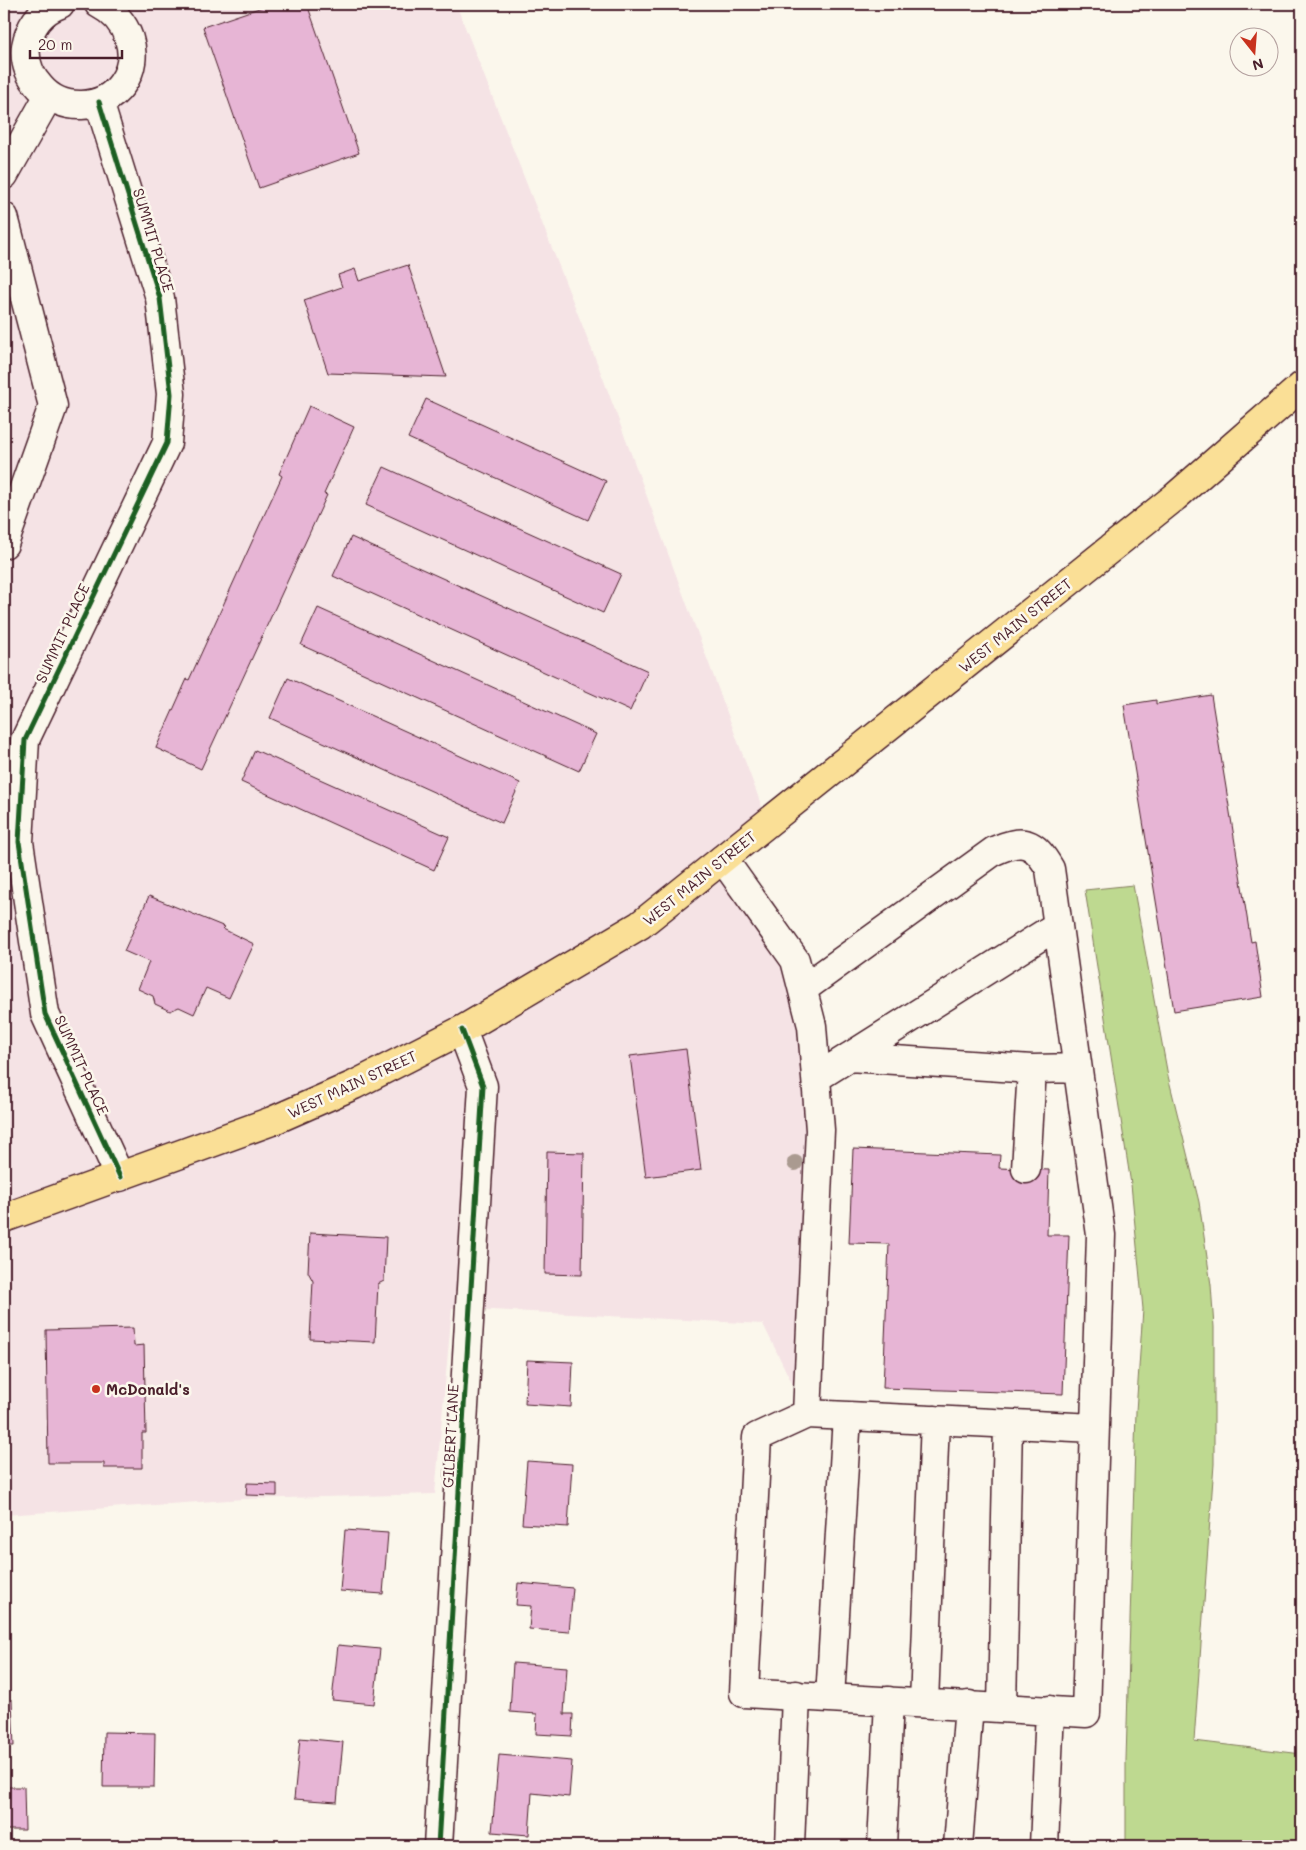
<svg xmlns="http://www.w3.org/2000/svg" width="1306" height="1850" font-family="Mali,sans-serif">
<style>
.built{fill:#f5e3e5}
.green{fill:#bed990;stroke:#847c5e}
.building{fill:#e7b5d5;stroke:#4a1f2b}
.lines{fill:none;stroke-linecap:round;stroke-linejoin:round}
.minor-casing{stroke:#4a1f2b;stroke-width:31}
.major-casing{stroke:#4a1f2b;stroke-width:31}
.minor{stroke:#fbf7ec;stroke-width:28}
.major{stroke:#fadf96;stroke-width:28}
.cycleway-casing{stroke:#fbf7ec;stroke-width:8}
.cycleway{stroke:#1b5e20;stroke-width:5}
.tree{fill:#aa9a90}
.poi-dot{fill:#c8321e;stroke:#fbf7ec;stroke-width:2}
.labels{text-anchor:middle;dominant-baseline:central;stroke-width:5;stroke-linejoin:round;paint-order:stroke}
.street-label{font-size:15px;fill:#4a1f2b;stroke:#fbf7ec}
.poi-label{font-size:15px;font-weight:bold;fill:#4a1f2b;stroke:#fbf7ec;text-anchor:start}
</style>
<rect width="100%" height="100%" fill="#fbf7ec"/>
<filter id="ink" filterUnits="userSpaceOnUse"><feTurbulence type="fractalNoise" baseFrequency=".02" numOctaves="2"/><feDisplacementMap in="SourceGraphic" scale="10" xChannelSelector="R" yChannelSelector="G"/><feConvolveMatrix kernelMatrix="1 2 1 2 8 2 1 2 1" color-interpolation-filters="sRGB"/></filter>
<g filter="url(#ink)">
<path class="built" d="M4 4H456L603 378 768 823 723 859 752 899 812 1026 807 1414 763 1324 452 1308 435 1494 244 1499 4 1515Z"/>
<path class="green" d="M1133 885 1168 1076 1199 1202 1211 1285 1214 1327V1464L1194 1741 1302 1754V1846H1126V1760L1136 1411 1143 1309 1131 1184 1085 890Z"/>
<path class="building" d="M271 4H307L359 153 259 188 203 27Z
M408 265 446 377 328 373 304 300 342 287 338 275 355 269 359 281Z
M426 399 606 481 588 520 408 438Z
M309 406 354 427 324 494 327 495 201 769 156 748 187 679 189 680 282 476 279 474Z
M384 467 621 574 603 613 366 505Z
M351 537 648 671 630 711 333 576Z
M318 608 596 734 579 771 301 645Z
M288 678 520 783 502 823 270 718Z
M1211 695 1251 942 1255 941 1263 997 1174 1011 1124 705 1156 700V704Z
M255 750 449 837 434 870 241 782Z
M149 896 225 927 223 929 254 944 229 998 206 988 194 1014 179 1007 170 1011 155 1004 153 996 138 989 149 962 124 951Z
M686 1049 701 1170 646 1177 630 1056Z
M853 1149 1000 1155 999 1168 1049 1170 1047 1235H1069L1063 1394 883 1388 889 1244 849 1243Z
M547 1152 584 1153 582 1275 545 1274Z
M310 1233 386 1237 384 1281 378 1284 375 1342 310 1339 313 1281 308 1272Z
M133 1328 134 1346 144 1345 146 1433H142V1468H104V1463H48L46 1330Z
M527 1360 573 1362 571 1407 525 1404Z
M527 1461 572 1464 568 1527 522 1524Z
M247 1483 277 1484V1496L246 1495Z
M345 1530 388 1533 383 1594 340 1591Z
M518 1583 573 1588 569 1632 529 1629 531 1606 516 1605Z
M338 1645 380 1649 374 1704 332 1700Z
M513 1663 567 1667 564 1714H573L572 1736 536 1734 537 1714 510 1712Z
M4 1700H12L14 1746H4Z
M104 1732 155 1733 154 1787H103Z
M300 1738 343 1742 337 1802 294 1799Z
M499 1755 572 1761 569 1797 532 1793 529 1835 492 1832Z
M4 1787H24L25 1830H4Z
M495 1844 525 1846H495Z"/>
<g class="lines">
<defs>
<path id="minor" d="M60 4C40 11 30 26 26 46 24 62 29 75 40 87 61 112 103 111 122 84 143 55 127 18 99 4
M99 102 160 298 171 394 167 443 25 740 19 842 45 1014 120 1177
M4 175 48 97
M4 217 53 406 4 544
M723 859 795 960 812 1026 820 1130 807 1414
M803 989 994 851C1023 838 1034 841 1050 869L1101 1235 1086 1713 744 1693 757 1437 807 1414 1095 1428
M849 1057 1032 1069 1077 1068
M816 1078 1058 925
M1026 1169 1032 1069
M830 1698 847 1416
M924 1703 935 1420
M1002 1707 1008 1424
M438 1846 483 1086 462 1030
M790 1846 796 1695
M882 1846 889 1701
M958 1846 969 1705
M1044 1846 1050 1710"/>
<path id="major" d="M4 1218 272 1121 354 1085 462 1030 640 925 1175 497 1302 386"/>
</defs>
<use href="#minor" class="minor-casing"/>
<use href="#major" class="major-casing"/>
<use href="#minor" class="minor"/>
<use href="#major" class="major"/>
<defs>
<path id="cycleway" d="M99 102 160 298 171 394 167 443 25 740 19 842 45 1014 120 1177
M438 1846 483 1086 462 1030"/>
</defs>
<use href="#cycleway" class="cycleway-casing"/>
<use href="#cycleway" class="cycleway"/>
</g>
<circle class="tree" cx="795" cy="1163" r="8"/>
</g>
<circle class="poi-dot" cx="96" cy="1389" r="5"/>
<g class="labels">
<g class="street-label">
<text transform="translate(154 240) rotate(73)">SUMMIT PLACE</text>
<text transform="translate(1015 625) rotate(-39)">WEST MAIN STREET</text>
<text transform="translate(62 633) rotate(-65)">SUMMIT PLACE</text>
<text transform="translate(699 878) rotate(-39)">WEST MAIN STREET</text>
<text transform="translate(82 1065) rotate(65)">SUMMIT PLACE</text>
<text transform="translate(352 1084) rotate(-25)">WEST MAIN STREET</text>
<text transform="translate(450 1436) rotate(-87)">GILBERT LANE</text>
</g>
<g class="poi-label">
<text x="106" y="1389">McDonald's</text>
</g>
</g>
<rect width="1306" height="1850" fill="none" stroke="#fbf7ec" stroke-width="20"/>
<rect x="10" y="10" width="1286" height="1830" fill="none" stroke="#4a1f2b" stroke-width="2" filter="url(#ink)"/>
<g transform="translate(1254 52) rotate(163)"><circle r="24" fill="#fbf7ec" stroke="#b4a19f"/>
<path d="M0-4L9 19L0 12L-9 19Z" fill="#c8321e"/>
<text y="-8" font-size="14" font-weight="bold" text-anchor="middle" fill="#4a1f2b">N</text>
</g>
<path d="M30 50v8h92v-8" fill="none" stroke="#4a1f2b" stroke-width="2.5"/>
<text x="38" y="50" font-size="15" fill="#4a1f2b" stroke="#fbf7ec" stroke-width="4" paint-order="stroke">20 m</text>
</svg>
